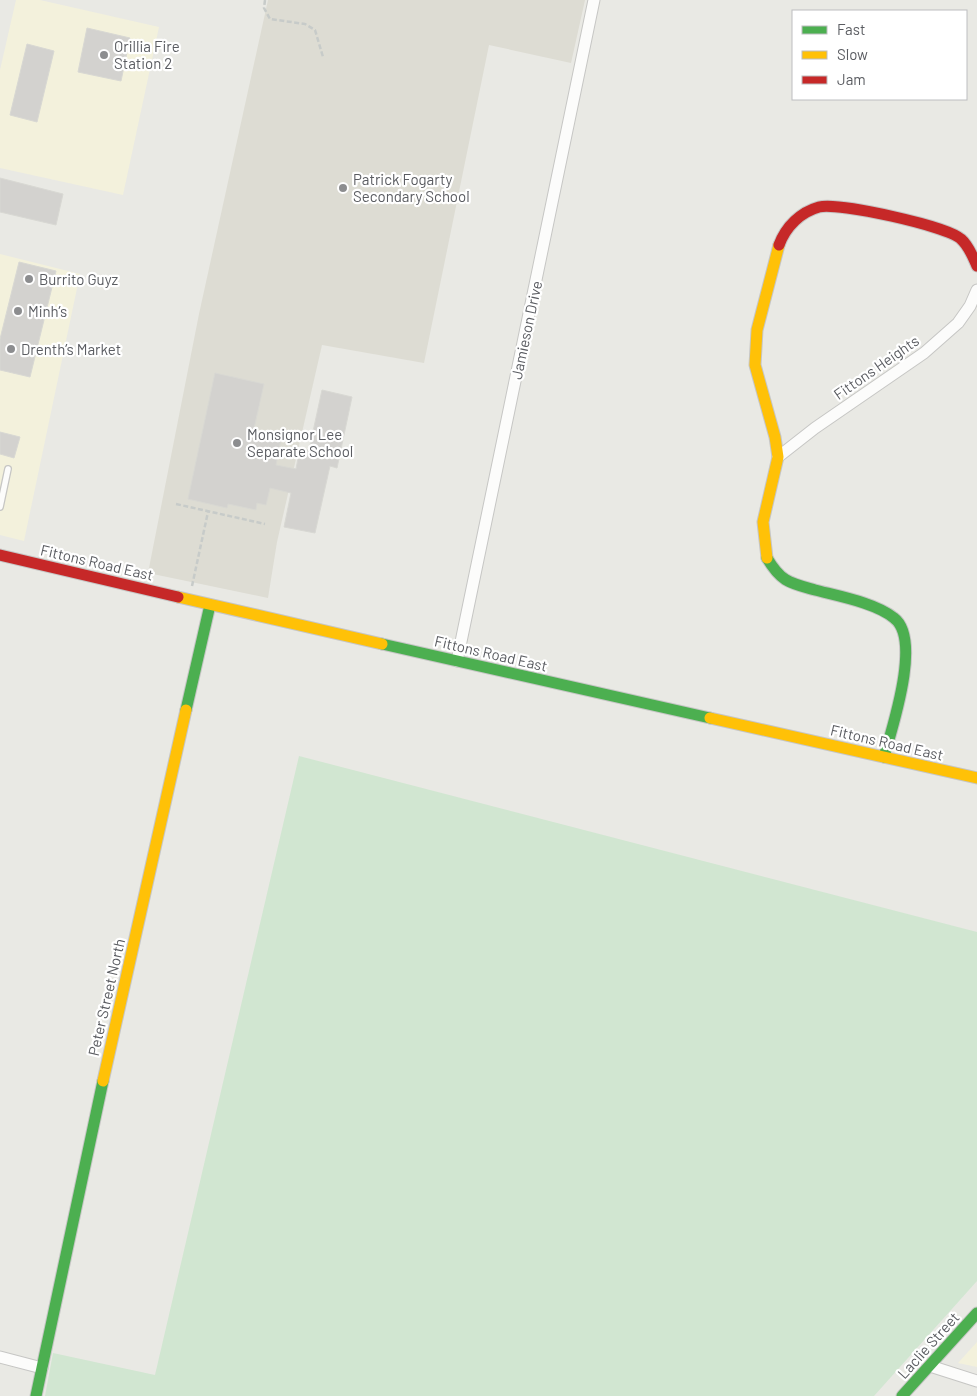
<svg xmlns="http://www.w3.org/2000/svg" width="977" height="1396" font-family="Barlow,sans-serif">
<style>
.commercial{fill:#f3f1dc}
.education{fill:#dddcd3}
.green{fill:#d1e6d1}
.building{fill:#d3d2cf;stroke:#d8d8d3}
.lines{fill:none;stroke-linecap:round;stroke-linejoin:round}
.lane-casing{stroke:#c6c6c4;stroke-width:8}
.street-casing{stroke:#c6c6c4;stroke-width:13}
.fast-casing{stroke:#c6c6c5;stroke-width:13}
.slow-casing{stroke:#c6c6c5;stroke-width:13}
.jam-casing{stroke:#c6c6c5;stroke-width:13}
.path{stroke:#c7cbc9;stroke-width:2.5;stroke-dasharray:5 2.5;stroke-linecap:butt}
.lane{stroke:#fcfcfb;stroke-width:5.5}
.street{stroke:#fcfcfb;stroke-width:11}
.fast{stroke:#4caf50;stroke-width:11}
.slow{stroke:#ffc107;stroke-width:11}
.jam{stroke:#c62828;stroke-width:11}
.poi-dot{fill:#8c8d8f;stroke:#fff;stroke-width:2}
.labels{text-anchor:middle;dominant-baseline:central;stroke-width:4.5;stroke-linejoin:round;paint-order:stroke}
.poi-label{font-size:15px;fill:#5a5c61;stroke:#fff;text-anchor:start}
.street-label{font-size:15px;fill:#5a5c61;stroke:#fff}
</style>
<rect width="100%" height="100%" fill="#e9e9e4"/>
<path class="commercial" d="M16 0H40L159 27 123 195 0 168V70Z
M0 254 80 274 24 541 0 535Z
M977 1342V1367L958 1363Z"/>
<path class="education" d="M268 0H585L571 63 489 45 424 363 322 345 277 542 268 598 148 573 199 314Z"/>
<path class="green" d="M299 756 977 932V1281L874 1396H45L53 1353 155 1375Z"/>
<path class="building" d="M87 28 130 38 121 81 78 72Z
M27 44 54 51 37 122 10 115Z
M0 178 63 194 56 225 0 212Z
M19 262 56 271 30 377 0 370V339Z
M215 373 264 384 253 433 281 439 276 465 296 469 300 448 309 450 322 390 352 397 337 468 330 466 315 533 284 527 291 493 270 488 266 505 257 503 256 510 228 504 227 508 188 499Z
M0 432 20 437 14 458 0 454Z"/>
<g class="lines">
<defs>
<path id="lane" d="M0 507 8 469"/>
<path id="street" d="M778 457 815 428 924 353 958 323 970 306 977 290
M457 661 594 0
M0 1357 42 1368
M930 1366 977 1381"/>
<path id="fast" d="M767 558C781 582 790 583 815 590 838 596 876 603 894 618 922 639 892 728 884 757
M382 644 710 718
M186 710 210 605
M36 1396 103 1081
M902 1396 977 1313"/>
<path id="slow" d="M767 558 763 522 778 457 775 437 755 365 757 330 779 245
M178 597 382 644
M710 718 977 778
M103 1081 186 710"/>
<path id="jam" d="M779 245C786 226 801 212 819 207 838 202 947 226 961 239 969 246 973 257 977 266
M0 555 178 597"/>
</defs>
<use href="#lane" class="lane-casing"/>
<use href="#street" class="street-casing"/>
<use href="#fast" class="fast-casing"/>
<use href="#slow" class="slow-casing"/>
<use href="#jam" class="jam-casing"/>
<path class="path" d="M265 0 264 8 270 19 305 24 315 30 323 57
M176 504 265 524
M192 586 208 512"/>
<use href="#lane" class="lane"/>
<use href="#street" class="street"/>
<use href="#fast" class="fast"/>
<use href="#slow" class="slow"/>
<use href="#jam" class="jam"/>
</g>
<g class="poi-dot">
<circle cx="104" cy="55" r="5"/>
<circle cx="343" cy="188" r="5"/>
<circle cx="29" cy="279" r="5"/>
<circle cx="18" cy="311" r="5"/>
<circle cx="11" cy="349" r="5"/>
<circle cx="237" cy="443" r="5"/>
</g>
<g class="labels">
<g class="poi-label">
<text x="114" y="46">Orillia Fire<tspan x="114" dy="17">Station 2</tspan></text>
<text x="353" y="179">Patrick Fogarty<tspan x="353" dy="17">Secondary School</tspan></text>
<text x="39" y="279">Burrito Guyz</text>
<text x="28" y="311">Minh’s</text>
<text x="21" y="349">Drenth’s Market</text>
<text x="247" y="434">Monsignor Lee<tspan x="247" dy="17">Separate School</tspan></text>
</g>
<g class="street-label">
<text transform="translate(526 330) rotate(-78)">Jamieson Drive</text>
<text transform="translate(876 367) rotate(-35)">Fittons Heights</text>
<text transform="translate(97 562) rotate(13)">Fittons Road East</text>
<text transform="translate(491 653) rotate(13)">Fittons Road East</text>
<text transform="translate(887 742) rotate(13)">Fittons Road East</text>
<text transform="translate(106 997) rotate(-77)">Peter Street North</text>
<text transform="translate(928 1345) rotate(-48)">Laclie Street</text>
</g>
</g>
<rect x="792" y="10" width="175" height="90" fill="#ffffff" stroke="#bdbec0"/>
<rect x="802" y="26" width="25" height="8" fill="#4caf50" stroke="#bdbec0"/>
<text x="837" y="35" font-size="15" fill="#5a5c61">Fast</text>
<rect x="802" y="51" width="25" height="8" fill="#ffc107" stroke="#bdbec0"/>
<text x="837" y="60" font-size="15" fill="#5a5c61">Slow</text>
<rect x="802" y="76" width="25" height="8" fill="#c62828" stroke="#bdbec0"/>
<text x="837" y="85" font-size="15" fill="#5a5c61">Jam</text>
</svg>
